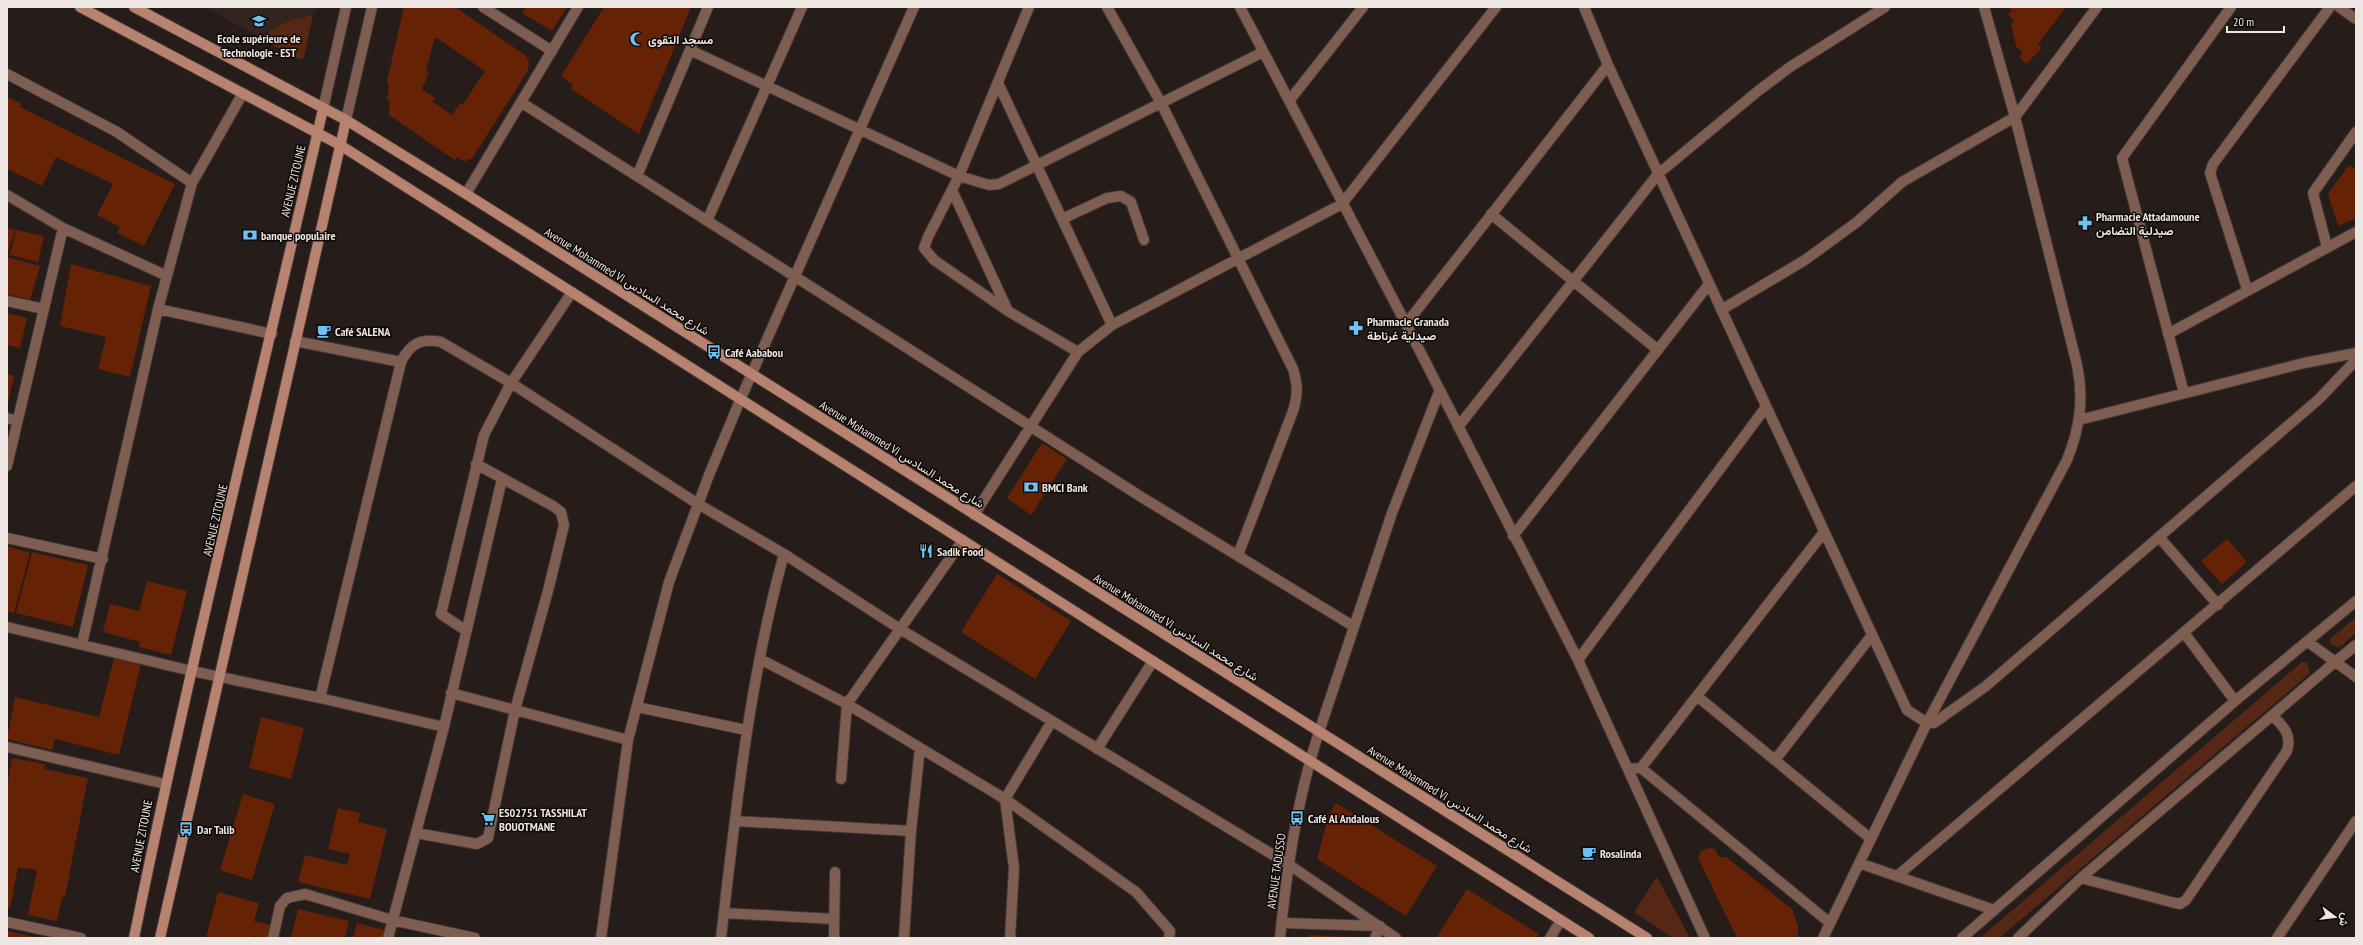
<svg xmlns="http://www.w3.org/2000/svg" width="2363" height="945" font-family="'PT Sans Narrow',Vazirmatn,sans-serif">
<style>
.built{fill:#34241f}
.green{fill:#572716}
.building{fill:#662205;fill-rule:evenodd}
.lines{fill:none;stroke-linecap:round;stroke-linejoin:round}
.service-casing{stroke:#423835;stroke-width:12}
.minor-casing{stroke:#423835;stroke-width:12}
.tertiary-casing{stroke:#423835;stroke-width:12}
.secondary-casing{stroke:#423835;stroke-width:12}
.service{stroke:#7f5e52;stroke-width:10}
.minor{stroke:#7f5e52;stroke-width:10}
.tertiary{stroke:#7f5e52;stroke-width:10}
.secondary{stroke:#b7826f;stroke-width:10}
.labels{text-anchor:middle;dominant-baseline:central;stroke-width:3;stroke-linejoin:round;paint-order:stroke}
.poi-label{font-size:12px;font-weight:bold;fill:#ede6e3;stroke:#0c0806;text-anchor:start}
.street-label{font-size:12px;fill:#ede6e3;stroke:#0c0806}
</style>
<rect width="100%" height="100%" fill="#261c19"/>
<path class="built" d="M205 7H317L315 14 299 17 276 26 260 38Z"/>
<path class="green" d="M313 15 304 57 300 60 260 38C276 25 292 18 313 15Z
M2356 617V633L2340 647H2336L2330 643V639Z
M2302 662 2307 663 2310 673 1999 938H1980Z
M1657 877 1690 938H1673L1634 912Z"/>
<path class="building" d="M404 7H455L525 55 529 60 528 71 471 160 468 158 466 162 457 157 455 160 389 115 390 101 387 100 389 88 387 81ZM437 38 485 71 463 104 460 103 452 115 432 101 435 98 422 89 429 72 426 71 434 40Z
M526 7H567L552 31 522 13Z
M604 7H691L639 134 571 89 573 85 561 76Z
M2008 7H2066L2038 44 2042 48 2026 64 2019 56 2023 53 2016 46 2011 24 2014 22 2008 14 2012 11Z
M7 97 22 104 20 107 175 184 144 246 117 233 120 227 97 215 113 184 56 157 42 186 7 169Z
M2349 165 2356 170V218L2338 226 2328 194Z
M7 228 15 230 7 255Z
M16 230 44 236 38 262 10 255Z
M7 257 40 266 30 300 7 294Z
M71 264 151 286 130 377 98 369 106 337 60 326Z
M7 313 27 318 20 348 7 345Z
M7 374 14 376 8 403H7Z
M1042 443 1067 459 1031 515 1007 498Z
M2227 539 2247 562 2222 584 2201 561Z
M7 546 30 553 14 613 7 612Z
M32 552 88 565 73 627 16 613Z
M997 574 1071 621 1035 679 961 632Z
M147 581 187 591 171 655 139 647 140 642 103 632 110 604 139 611Z
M114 658 141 664 119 755 55 739 52 750 7 739 15 697 99 717Z
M261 717 304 728 291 779 249 768Z
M12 758 45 764 44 769 88 778 65 897H62L57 921 28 915 37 870 18 867 10 908H7V787Z
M243 794 275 804 252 880 220 870Z
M1336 803 1437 866 1406 916 1317 859 1329 814Z
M338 808 360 813 358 822 387 829 370 899 298 882 305 855 347 865 350 854 328 849Z
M1709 848 1715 849 1719 857H1726L1792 909 1798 926V938H1737L1698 858 1701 851Z
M1467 889 1539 934 1537 938H1436Z
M218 892 259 903 254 921 271 925 268 938 253 936 252 938H206Z
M298 909 349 921 345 938H291Z
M357 923 385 930 383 938H353Z
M7 931 35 937V938H7Z
M1309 935 1348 937V938H1309Z"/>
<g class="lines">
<defs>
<path id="service" d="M295 341 401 362
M2335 662 2356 645"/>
<path id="minor" d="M483 7 552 51
M1029 7 959 176 928 237 924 248 934 260 1008 311 1078 352
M1107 7 1161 103 1293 369C1298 385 1298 395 1293 411L1238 555
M1240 7 1406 324 1578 660 1705 938
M1584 7 1608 65 1907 710 1927 723H1934L1986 686 2319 399 2356 360
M2339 7 2356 19
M690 50 959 176 989 185 999 184 1263 52
M7 74 117 132 192 183
M998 83 1112 325
M1289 101 1363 7
M522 103 1143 498 1353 626
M323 109 346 7
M346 120 372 7
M637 176 708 7
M952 190 1008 311
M466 194 578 7
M7 195 63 228 167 276
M1491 214 1658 350
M1062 219 1107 198 1121 196 1131 202 1144 240
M707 221 802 7
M2327 247 2313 193 2356 132
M2247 289 2210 173 2213 164 2330 7
M7 301 44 309
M158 309 272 334
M1721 310 1805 260 1857 222 1902 182 2015 117 2097 7
M1406 324 1608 65
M2168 334 2356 232
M2184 393 2122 158 2231 7
M7 418 17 421
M2079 420 2304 363 2356 353
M1458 427 1658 174 1758 91 1790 67 1885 7
M7 466 63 228
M974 515 1078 352 1112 325 1342 204 1496 7
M1513 536 1709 284
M2159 537 2218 605
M7 538 103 559
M7 627 192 671 320 698 401 362C410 344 420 338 441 342L511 383 698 504 784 554 900 629 1288 864 1396 938
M465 630 441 614 484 435 511 383 572 292
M2185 634 2235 701
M2308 642 2356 677
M82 644 158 309 192 183 243 93
M760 659 847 704 1005 799 1136 892 1170 931 1169 938
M1578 660 1766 407
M451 693 628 740
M1698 697 1871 839
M320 698 444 727
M637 707 746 730
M1319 732 1392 513 1439 392
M7 747 165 784
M1097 749 1153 661
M1775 760 1872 635
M1641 768 1830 923
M1629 769 1641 768 1824 532
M841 779 847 704 963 540
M735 821 911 831
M416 833 477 844 488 838 515 710 549 587 564 525 561 512 553 506 476 464
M1859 863 1994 910
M1897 876 2356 486
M2081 878 2171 902 2180 904 2186 900 2287 751C2292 735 2284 727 2273 716
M724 913 834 919
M7 922 81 938
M1282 923 1380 926 1375 938
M273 938 280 906 287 898 305 894 392 920 475 938
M388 938 444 727 502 479
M601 938 628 740 669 582 709 475 741 398 914 7
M721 938C736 809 749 680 784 554
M834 938 835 872
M904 938 911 831 920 748
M1010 938 1014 868 1005 799 1052 721
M1550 938 1561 920
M1823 938 1927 723 2067 460C2080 428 2084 399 2077 365L2015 117 1984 7
M1962 938 2235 701 2356 601
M2018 938 2081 878 2335 662
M2277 938 2356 821"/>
<path id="tertiary" d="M1280 938C1287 868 1297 799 1319 732"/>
<path id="secondary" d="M80 7 340 145 1589 938
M134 7 346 120 466 194 1647 938
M134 938C190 660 260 385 323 109
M160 938C224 666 284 393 346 120"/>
</defs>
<use href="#service" class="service-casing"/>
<use href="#minor" class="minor-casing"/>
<use href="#tertiary" class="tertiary-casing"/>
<use href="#secondary" class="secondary-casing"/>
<use href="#service" class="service"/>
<use href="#minor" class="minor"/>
<use href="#tertiary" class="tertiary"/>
<use href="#secondary" class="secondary"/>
</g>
<defs>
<symbol id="university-bare" viewBox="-9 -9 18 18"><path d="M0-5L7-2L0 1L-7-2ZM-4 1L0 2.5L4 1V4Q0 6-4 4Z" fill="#6dc2f3" stroke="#0c0806" stroke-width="2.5" paint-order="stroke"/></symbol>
<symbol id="mosque-bare" viewBox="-9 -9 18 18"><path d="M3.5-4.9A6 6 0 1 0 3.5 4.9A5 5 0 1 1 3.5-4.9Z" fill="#6dc2f3" stroke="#0c0806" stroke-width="2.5" paint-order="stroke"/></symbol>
<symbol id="pharmacy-bare" viewBox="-9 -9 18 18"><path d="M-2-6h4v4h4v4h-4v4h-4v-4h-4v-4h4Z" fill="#6dc2f3" stroke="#0c0806" stroke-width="2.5" paint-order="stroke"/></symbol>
<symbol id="bank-bare" viewBox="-9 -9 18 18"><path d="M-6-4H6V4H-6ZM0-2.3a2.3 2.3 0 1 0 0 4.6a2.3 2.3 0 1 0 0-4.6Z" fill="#6dc2f3" stroke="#0c0806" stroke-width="2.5" paint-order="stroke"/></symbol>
<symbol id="cafe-bare" viewBox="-9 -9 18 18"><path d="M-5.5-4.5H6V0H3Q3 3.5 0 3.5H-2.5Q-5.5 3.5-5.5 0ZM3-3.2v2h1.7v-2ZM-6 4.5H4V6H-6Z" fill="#6dc2f3" stroke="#0c0806" stroke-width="2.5" paint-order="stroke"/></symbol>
<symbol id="bus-bare" viewBox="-9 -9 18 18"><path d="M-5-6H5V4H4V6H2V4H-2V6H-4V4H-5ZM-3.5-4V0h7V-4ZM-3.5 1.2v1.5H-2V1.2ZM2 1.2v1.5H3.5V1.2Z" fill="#6dc2f3" stroke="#0c0806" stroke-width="2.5" paint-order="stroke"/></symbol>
<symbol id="restaurant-bare" viewBox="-9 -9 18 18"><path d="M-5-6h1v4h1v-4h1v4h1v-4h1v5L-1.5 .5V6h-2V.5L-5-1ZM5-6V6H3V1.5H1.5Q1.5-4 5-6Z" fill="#6dc2f3" stroke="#0c0806" stroke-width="2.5" paint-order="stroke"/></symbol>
<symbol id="supermarket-bare" viewBox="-9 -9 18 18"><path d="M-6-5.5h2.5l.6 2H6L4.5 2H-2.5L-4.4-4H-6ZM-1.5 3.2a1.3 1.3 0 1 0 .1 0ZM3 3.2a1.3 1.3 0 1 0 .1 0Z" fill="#6dc2f3" stroke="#0c0806" stroke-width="2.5" paint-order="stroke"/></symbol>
</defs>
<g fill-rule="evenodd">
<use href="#university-bare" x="249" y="11" width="20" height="20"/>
<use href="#mosque-bare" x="627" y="29" width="20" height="20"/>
<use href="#pharmacy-bare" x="2075" y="213" width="20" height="20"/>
<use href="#bank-bare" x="240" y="225" width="20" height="20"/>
<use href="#pharmacy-bare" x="1346" y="318" width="20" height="20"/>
<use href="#cafe-bare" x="314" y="321" width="20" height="20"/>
<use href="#bus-bare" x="704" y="342" width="20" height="20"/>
<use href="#bank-bare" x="1021" y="477" width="20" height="20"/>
<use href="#restaurant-bare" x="916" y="541" width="20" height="20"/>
<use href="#bus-bare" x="1287" y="808" width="20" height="20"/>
<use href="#supermarket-bare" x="478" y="809" width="20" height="20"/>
<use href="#bus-bare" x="176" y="819" width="20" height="20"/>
<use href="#cafe-bare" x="1579" y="843" width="20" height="20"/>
</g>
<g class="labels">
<g class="poi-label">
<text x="259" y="38" text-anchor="middle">Ecole supérieure de<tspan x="259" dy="14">Technologie - EST</tspan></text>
<text x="648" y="39">مسجد التقوى</text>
<text x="2096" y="216">Pharmacie Attadamoune<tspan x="2096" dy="14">صيدلية التضامن</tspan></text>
<text x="261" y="235">banque populaire</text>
<text x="1367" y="321">Pharmacie Granada<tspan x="1367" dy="14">صيدلية غرناطة</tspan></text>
<text x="335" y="331">Café SALENA</text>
<text x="725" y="352">Café Aababou</text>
<text x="1042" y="487">BMCI Bank</text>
<text x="937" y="551">Sadik Food</text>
<text x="499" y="812">ES02751 TASSHILAT<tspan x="499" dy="14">BOUOTMANE</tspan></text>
<text x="1308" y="818">Café Al Andalous</text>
<text x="197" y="829">Dar Talib</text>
<text x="1600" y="853">Rosalinda</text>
</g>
<g class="street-label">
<text transform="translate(293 181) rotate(-77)">AVENUE ZITOUNE</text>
<text transform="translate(627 281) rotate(32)">Avenue Mohammed VI شارع محمد السادس</text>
<text transform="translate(902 454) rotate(32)">Avenue Mohammed VI شارع محمد السادس</text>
<text transform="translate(215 520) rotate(-77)">AVENUE ZITOUNE</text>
<text transform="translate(1176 627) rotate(32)">Avenue Mohammed VI شارع محمد السادس</text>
<text transform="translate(1450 799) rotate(32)">Avenue Mohammed VI شارع محمد السادس</text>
<text transform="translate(141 836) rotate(-79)">AVENUE ZITOUNE</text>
<text transform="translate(1276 871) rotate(-82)">AVENUE TADUSSO</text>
</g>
</g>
<rect width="2363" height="945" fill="none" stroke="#ede6e3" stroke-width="16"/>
<g transform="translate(2335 917) rotate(105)" stroke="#0c0806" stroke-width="3" paint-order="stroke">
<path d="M0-3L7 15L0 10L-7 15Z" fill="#ede6e3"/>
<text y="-6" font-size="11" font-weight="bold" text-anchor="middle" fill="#ede6e3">ش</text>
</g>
<path d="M2227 26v6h57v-6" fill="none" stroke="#ede6e3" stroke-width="2"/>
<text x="2233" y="26" font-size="12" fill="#ede6e3" stroke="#0c0806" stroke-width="3" paint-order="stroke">20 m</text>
</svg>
